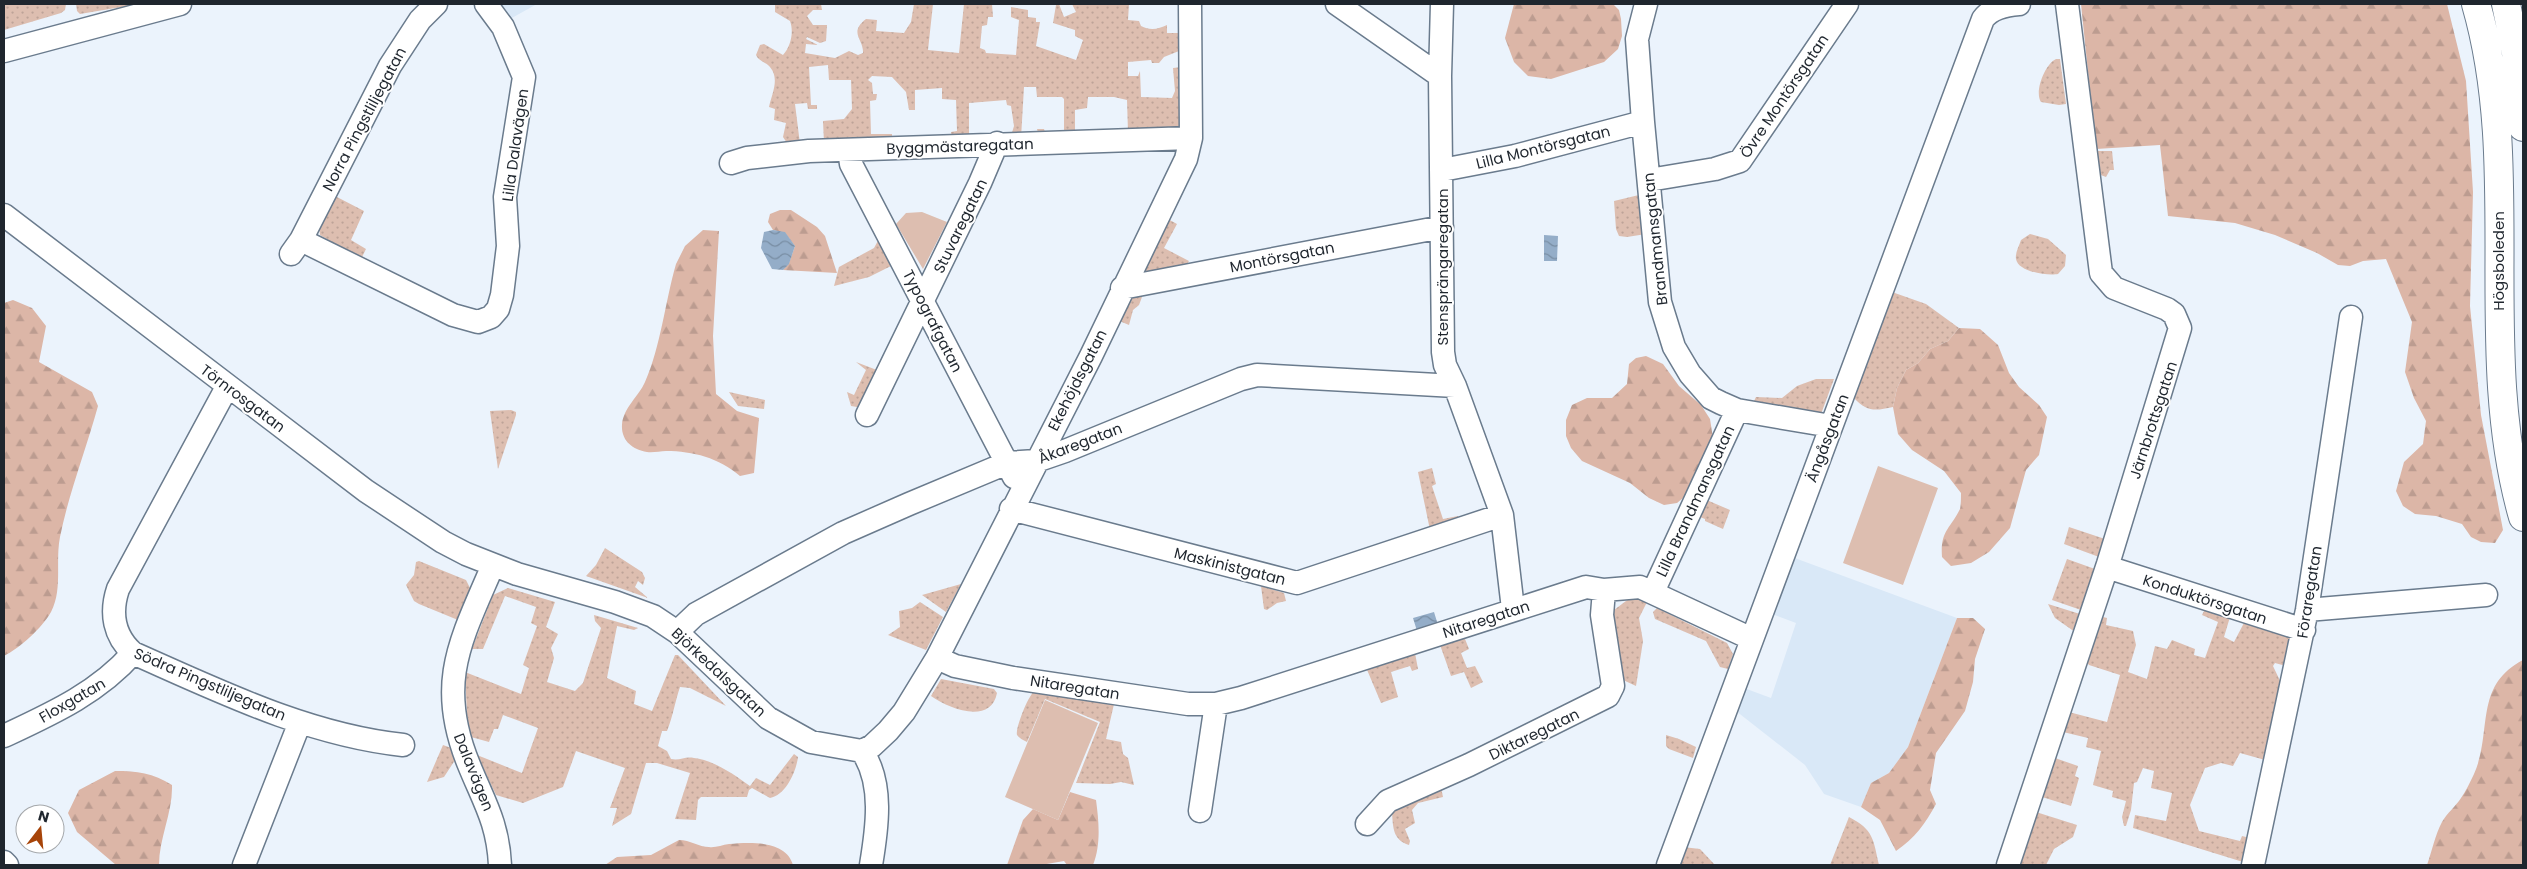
<svg xmlns="http://www.w3.org/2000/svg" width="2527" height="869" font-family="Poppins,sans-serif">
<style>
.built{fill:#d9e8f7}
.grass{fill:url(#grass-dots)}
.forest{fill:url(#forest-firs)}
.park{fill:#ddbeb0}
.water{fill:url(#water-waves)}
.lines{fill:none;stroke-linecap:round;stroke-linejoin:round}
.minor-casing{stroke:#6a7b8d;stroke-width:25}
.major-casing{stroke:#6a7b8d;stroke-width:30}
.minor{stroke:#fff;stroke-width:22}
.major{stroke:#fff;stroke-width:28}
.labels{text-anchor:middle;dominant-baseline:central;stroke-width:4;stroke-linejoin:round;paint-order:stroke}
.street-label{font-size:15px;fill:#1f262e;stroke:#fff}
</style>
<defs>
<pattern id="grass-dots" width="8" height="8" patternUnits="userSpaceOnUse" patternTransform="scale(1.25)"><rect width="8" height="8" fill="#ddbeb0"/><path d="M2 2h.1M6 6h.1" fill="none" stroke="#bda398" stroke-width="1.8" stroke-linecap="round"/></pattern>
<pattern id="forest-firs" width="22" height="20" patternUnits="userSpaceOnUse" patternTransform="scale(1.25)"><rect width="22" height="20" fill="#dcb6a7"/><path d="M5 1l3.5 6h-7zM16 11l3.5 6h-7z" fill="#bc9c90"/></pattern>
<pattern id="water-waves" width="16" height="10" patternUnits="userSpaceOnUse" patternTransform="scale(1.25)"><rect width="16" height="10" fill="#94adc8"/><path d="M0 5q4-4 8 0t8 0" fill="none" stroke="#788da3"/></pattern>
</defs>
<rect width="100%" height="100%" fill="#ebf3fc"/>
<path class="built" d="M498 4H537L510 19Z
M1792 557 1957 618 1908 747 1889 773 1871 783 1861 807 1824 794 1805 765 1736 711 1744 688 1771 698 1796 623 1772 614Z"/>
<path class="grass" d="M4 4H66L65 10 61 13 4 30Z
M76 4H132L133 5 80 14 77 11Z
M775 4H821L822 10H813L807 16 813 25H827L826 41 820 43 807 37 806 39 818 45 806 44 805 53 835 58 849 51 858 55 863 53C864 39 848 33 866 19L877 20 876 31 904 33 911 22 914 4H933L928 50 959 53 964 4H992L993 17H988L987 25 982 26 980 48 985 50 986 53 1016 55 1019 20 1011 17V7L1028 10V17L1036 18V22H1040L1036 46 1076 60 1083 40 1075 36V30L1053 23 1056 5 1059 4 1064 17 1076 12 1072 4H1129L1128 20 1139 21 1141 26C1150 31 1159 29 1167 25V33H1179L1180 11 1184 49 1164 57 1159 63H1152L1151 60 1128 62V76H1138L1140 71 1141 97 1172 98 1175 91 1173 68 1182 67 1184 128 1128 132 1127 100 1114 97H1088L1087 108 1075 110V135L1038 133 1037 129H1044L1045 132 1064 131V99L1062 97H1037L1036 87H1024L1021 138 1011 136 1014 126 1011 106 1007 105 1006 100 969 103V139L952 140 951 132 957 131 956 100 942 99V88L915 90V110H909L906 92 892 77 872 76 868 80 872 83 873 94H877L876 100 870 101 871 134H892V141L824 143 823 121 844 119 852 109 851 80H829L828 65 809 67 811 105H817V109H808L807 103 795 104 800 144 787 143 783 137 786 123 774 120 775 109 769 107C772 93 781 77 768 65 763 61 759 61 756 55L760 45 764 44 783 55C791 46 794 32 790 21L775 12Z
M2056 59H2060L2066 104 2059 105 2041 102C2034 92 2045 64 2056 59Z
M2095 151H2112L2114 170H2110L2106 177 2098 174Z
M1643 194 1646 234 1627 237 1619 236 1616 229 1614 201Z
M335 196 364 211 351 240 366 249 361 259 320 235 319 226Z
M1166 218 1177 224 1164 248 1189 261 1186 266 1145 272 1144 268Z
M2030 234 2048 239 2066 255 2065 266 2058 274C2048 276 2018 272 2016 259 2015 253 2019 246 2021 240Z
M880 237 895 264 869 277 834 286 839 267 874 248Z
M1892 292 1926 304 1959 328 1948 341 1930 349 1918 363 1906 370 1897 388 1893 407C1875 411 1867 412 1854 398Z
M1141 293 1142 297 1139 305 1133 310 1129 325 1117 320 1130 295Z
M856 362 882 372 870 396 857 407 851 406 847 392 854 395 866 370Z
M1816 379H1834L1821 414 1753 403 1756 397 1782 398 1797 386Z
M729 392 765 400 764 409 738 406Z
M511 410 516 412V415L498 469 490 411Z
M1432 468 1436 484 1432 486 1443 519 1458 516 1460 522 1430 530 1418 472Z
M1702 498 1730 510 1723 529 1705 521V519L1700 517 1704 509Z
M2069 527 2105 539 2099 557 2064 544Z
M605 548 642 572 645 578 643 585 638 581 635 587 648 598 586 576 596 565Z
M2067 559 2095 569 2081 610 2052 600Z
M419 561 466 580 470 588 458 620 419 604 414 601 406 585 414 575 416 562Z
M961 584 946 612 922 595Z
M1261 586 1284 593 1286 601 1277 603 1267 610 1264 609Z
M508 588 555 602 546 627 558 634 551 648 554 658 547 682 575 691 583 683 601 628 595 621 594 615 638 628 634 630 617 626 607 678 636 691 634 704 652 711 675 655H678L726 706 690 688 680 687C675 702 673 716 667 731H662L658 746 667 751 671 759C680 761 685 756 694 758 713 760 735 775 750 786L756 778 770 785 794 754 798 757C796 772 786 795 770 798L752 788 749 790 747 797H701L698 800 696 820 675 819 690 773 657 763H646L631 814 612 826 617 808H610L625 768 576 751 563 787 523 803 496 795 477 755 522 773 538 728 503 715 498 729H494L489 742 471 737 467 715 465 672 521 694 529 668 523 665 537 626 531 623 536 607 505 596 483 649H472L493 595Z
M1634 595 1647 602 1639 618 1643 641 1636 686 1623 680 1610 613Z
M920 602 943 617 926 650 888 635 900 627 899 611 912 608Z
M2048 604 2080 614 2075 632 2055 618Z
M1657 608 1727 643 1733 654 1728 669 1720 667 1706 641 1655 619 1653 612Z
M2205 609 2230 617 2224 637 2234 642 2245 621 2289 637 2291 640 2286 666 2275 663 2273 666 2282 685 2265 760 2240 753 2233 766 2221 763 2205 768 2190 805 2199 831 2240 841 2242 836 2250 838 2243 862 2133 828 2135 815 2166 821 2172 793 2151 788 2154 771 2143 768 2137 782 2134 783 2131 810 2126 826H2124L2122 817 2126 801 2112 797 2113 791 2093 785 2101 751 2086 747 2088 738 2063 732 2055 758 2078 766 2075 776 2079 778 2071 806 2042 797 2065 711 2107 722 2120 675 2089 665 2085 660 2099 616 2107 618 2106 625 2133 631 2136 645 2128 672 2147 679 2155 646 2167 649 2172 640 2195 649 2194 655 2205 658 2218 622 2202 615Z
M1463 634 1469 649 1461 653 1467 668 1475 666 1483 682 1471 688 1464 672 1451 676 1439 642Z
M1415 653 1418 669 1412 671 1410 666 1391 672 1398 697 1381 703 1365 665Z
M941 679 994 689 997 693C991 725 949 709 931 696Z
M1035 691 1114 704 1106 739 1121 742 1123 754 1128 758 1134 785 1121 782 1110 784 1076 783 1100 722 1045 699 1027 742C1023 740 1019 738 1017 735 1015 729 1029 693 1035 691Z
M1666 735 1679 739 1696 747 1693 758 1669 749 1666 746Z
M443 745 454 749 457 757 444 777 427 782Z
M1440 783 1443 797 1418 803 1412 810 1415 823 1405 829 1410 841 1409 845C1393 840 1393 828 1392 812Z
M2036 812 2077 825 2073 837 2054 849 2046 865H2014Z
M1849 817C1874 830 1873 839 1879 865H1830Z
M1683 847 1700 849 1715 865H1676Z"/>
<path class="forest" d="M1514 4H1613L1619 10 1621 19 1622 36 1618 49 1604 62 1551 79 1528 76 1514 62 1505 38Z
M2081 4H2447L2466 81 2473 192 2470 306 2481 415 2503 530 2495 543 2481 542 2471 537 2462 524 2436 516 2415 514 2403 506 2396 491 2404 462 2423 444 2426 421 2414 398 2405 372 2412 322 2386 259 2363 261 2350 266 2338 265 2317 253 2275 235 2235 223 2168 216 2160 145 2096 149Z
M780 210H791L817 227 825 236 837 273 783 270 789 263 795 246 785 233 773 230 768 222 770 214Z
M703 230 719 231 713 336 716 394 737 411 759 418 754 473 740 476C719 458 693 451 666 451 660 451 653 453 647 452 632 450 621 440 622 425 623 408 639 396 645 382 661 346 665 302 676 264L685 246Z
M13 300 32 308 46 326 39 362 92 392 98 406C86 450 69 492 60 537 55 562 63 589 51 612 42 628 20 648 4 656V303Z
M1959 328 1980 329 1998 345 2009 373 2019 387 2039 405 2047 417 2039 455 2026 470 2010 528 1989 552 1971 563 1951 566 1942 557C1940 531 1950 529 1960 509 1961 505 1961 498 1961 493L1944 471 1912 450 1898 434 1893 407 1897 388 1906 370 1918 363 1930 349 1948 341Z
M1646 356 1663 364 1679 386 1701 405 1710 419 1713 438 1694 489 1677 503 1664 505 1649 498 1630 483 1582 461 1571 448 1566 436V420L1572 405 1587 398H1612L1627 384 1629 364 1636 358Z
M1957 618H1973L1985 629 1975 659 1973 682 1965 711 1936 753 1930 790 1936 804C1925 824 1915 838 1896 851L1880 820 1861 807 1871 783 1889 773 1908 747Z
M2523 660V865H2427C2432 851 2435 835 2442 822 2447 813 2456 806 2461 798 2466 791 2470 782 2474 774 2493 732 2473 686 2523 660Z
M115 771C137 771 153 773 172 785 173 812 159 838 159 865H116L77 832 68 813 79 790Z
M1070 792 1096 800C1099 822 1101 845 1093 865H1067L1064 861 1041 865H1007L1023 820 1033 809 1058 820Z
M679 840C690 840 699 847 709 847 715 848 722 845 729 844 750 842 786 840 793 865H605L617 857 651 855Z"/>
<path class="park" d="M922 212 947 222 923 269 896 224 906 213Z
M1878 466 1938 488 1903 585 1843 563Z
M1045 700 1098 723 1058 820 1005 797Z"/>
<path class="water" d="M773 230 785 232 795 246 789 264 783 270 772 269 761 248 764 232Z
M1544 235 1558 236 1557 261H1544Z
M1434 612 1438 625 1417 631 1413 618Z"/>
<g class="lines">
<defs>
<path id="minor" d="M1337 4 1440 76
M1442 4 1440 76 1443 352 1445 365 1455 386 1502 515 1513 609
M1646 4 1637 39 1643 122 1660 302 1674 347 1690 374 1711 398 1721 403 1737 410 1831 426
M4 51 180 4
M849 150 851 164 1014 477
M731 163 747 158 809 151 1191 138
M1442 170 1515 156 1643 122
M1649 180 1715 169 1740 161 1847 4
M4 215 366 491 443 542 466 554 517 574 615 602 653 616 677 632 768 718 811 742 862 751C884 783 877 829 871 865
M301 240 453 315 478 322 491 317 498 309 502 295 508 246 505 197 524 77 503 27 486 4
M291 254 301 240 390 66 420 20 436 4
M1122 288 1442 227
M227 387 118 589C110 613 114 636 133 653 219 691 308 735 403 745
M867 415 980 183 997 143
M1011 509 1297 583 1502 515
M493 565C461 640 435 683 469 765 484 802 498 823 500 865
M2107 567 2304 630
M1653 592 1737 410
M2307 610 2486 595
M677 632 696 614 843 533 909 504 1007 463 1036 461 1065 451 1241 379 1257 375 1455 386
M937 658 955 666 1013 678 1188 704H1216L1241 698 1586 587 1604 590 1640 587 1752 639
M4 736C51 714 98 693 133 653
M862 751 872 746 888 731 904 712 937 658 1091 356 1186 159 1191 138 1190 4
M1200 811 1216 704
M1367 824 1388 801 1469 765 1608 696 1613 686 1602 615 1604 590
M4 862 7 865
M244 865 300 722
M1668 865 1983 19C1991 8 2006 5 2019 4
M2008 865 2108 564 2180 328 2174 314 2167 309 2114 288 2101 273 2067 4
M2253 865 2307 610 2351 317"/>
<path id="major" d="M2476 4C2524 170 2475 349 2523 517
M2506 4 2516 53 2523 127"/>
</defs>
<use href="#minor" class="minor-casing"/>
<use href="#major" class="major-casing"/>
<use href="#minor" class="minor"/>
<use href="#major" class="major"/>
</g>
<g class="labels">
<g class="street-label">
<text transform="translate(1784 96) rotate(-56)">Övre Montörsgatan</text>
<text transform="translate(364 119) rotate(-62)">Norra Pingstliljegatan</text>
<text transform="translate(515 145) rotate(-82)">Lilla Dalavägen</text>
<text transform="translate(960 146) rotate(-2)">Byggmästaregatan</text>
<text transform="translate(1543 147) rotate(-14)">Lilla Montörsgatan</text>
<text transform="translate(960 226) rotate(-64)">Stuvaregatan</text>
<text transform="translate(1655 239) rotate(-96)">Brandmansgatan</text>
<text transform="translate(1282 257) rotate(-11)">Montörsgatan</text>
<text transform="translate(2498 261) rotate(-90)">Högsboleden</text>
<text transform="translate(1442 267) rotate(-90)">Stensprängaregatan</text>
<text transform="translate(933 321) rotate(63)">Typografgatan</text>
<text transform="translate(1077 380) rotate(-63)">Ekehöjdsgatan</text>
<text transform="translate(243 398) rotate(37)">Törnrosgatan</text>
<text transform="translate(2153 420) rotate(-72)">Järnbrottsgatan</text>
<text transform="translate(1827 438) rotate(-69)">Ängåsgatan</text>
<text transform="translate(1080 443) rotate(-21)">Åkaregatan</text>
<text transform="translate(1695 501) rotate(-65)">Lilla Brandmansgatan</text>
<text transform="translate(1230 566) rotate(14)">Maskinistgatan</text>
<text transform="translate(2309 592) rotate(-81)">Föraregatan</text>
<text transform="translate(2205 599) rotate(18)">Konduktörsgatan</text>
<text transform="translate(1486 619) rotate(-18)">Nitaregatan</text>
<text transform="translate(719 672) rotate(43)">Björkedalsgatan</text>
<text transform="translate(210 684) rotate(23)">Södra Pingstliljegatan</text>
<text transform="translate(1075 687) rotate(9)">Nitaregatan</text>
<text transform="translate(72 700) rotate(-30)">Floxgatan</text>
<text transform="translate(1534 734) rotate(-26)">Diktaregatan</text>
<text transform="translate(474 772) rotate(68)">Dalavägen</text>
</g>
</g>
<rect width="2527" height="869" fill="none" stroke="#1f262e" stroke-width="10"/>
<g transform="translate(40 829) rotate(16)"><circle r="24" fill="#ffffff" stroke="#a5a8ab"/>
<path d="M0-4L9 19L0 12L-9 19Z" fill="#a74409"/>
<text y="-8" font-size="14" font-weight="bold" text-anchor="middle" fill="#1f262e">N</text>
</g>
</svg>
